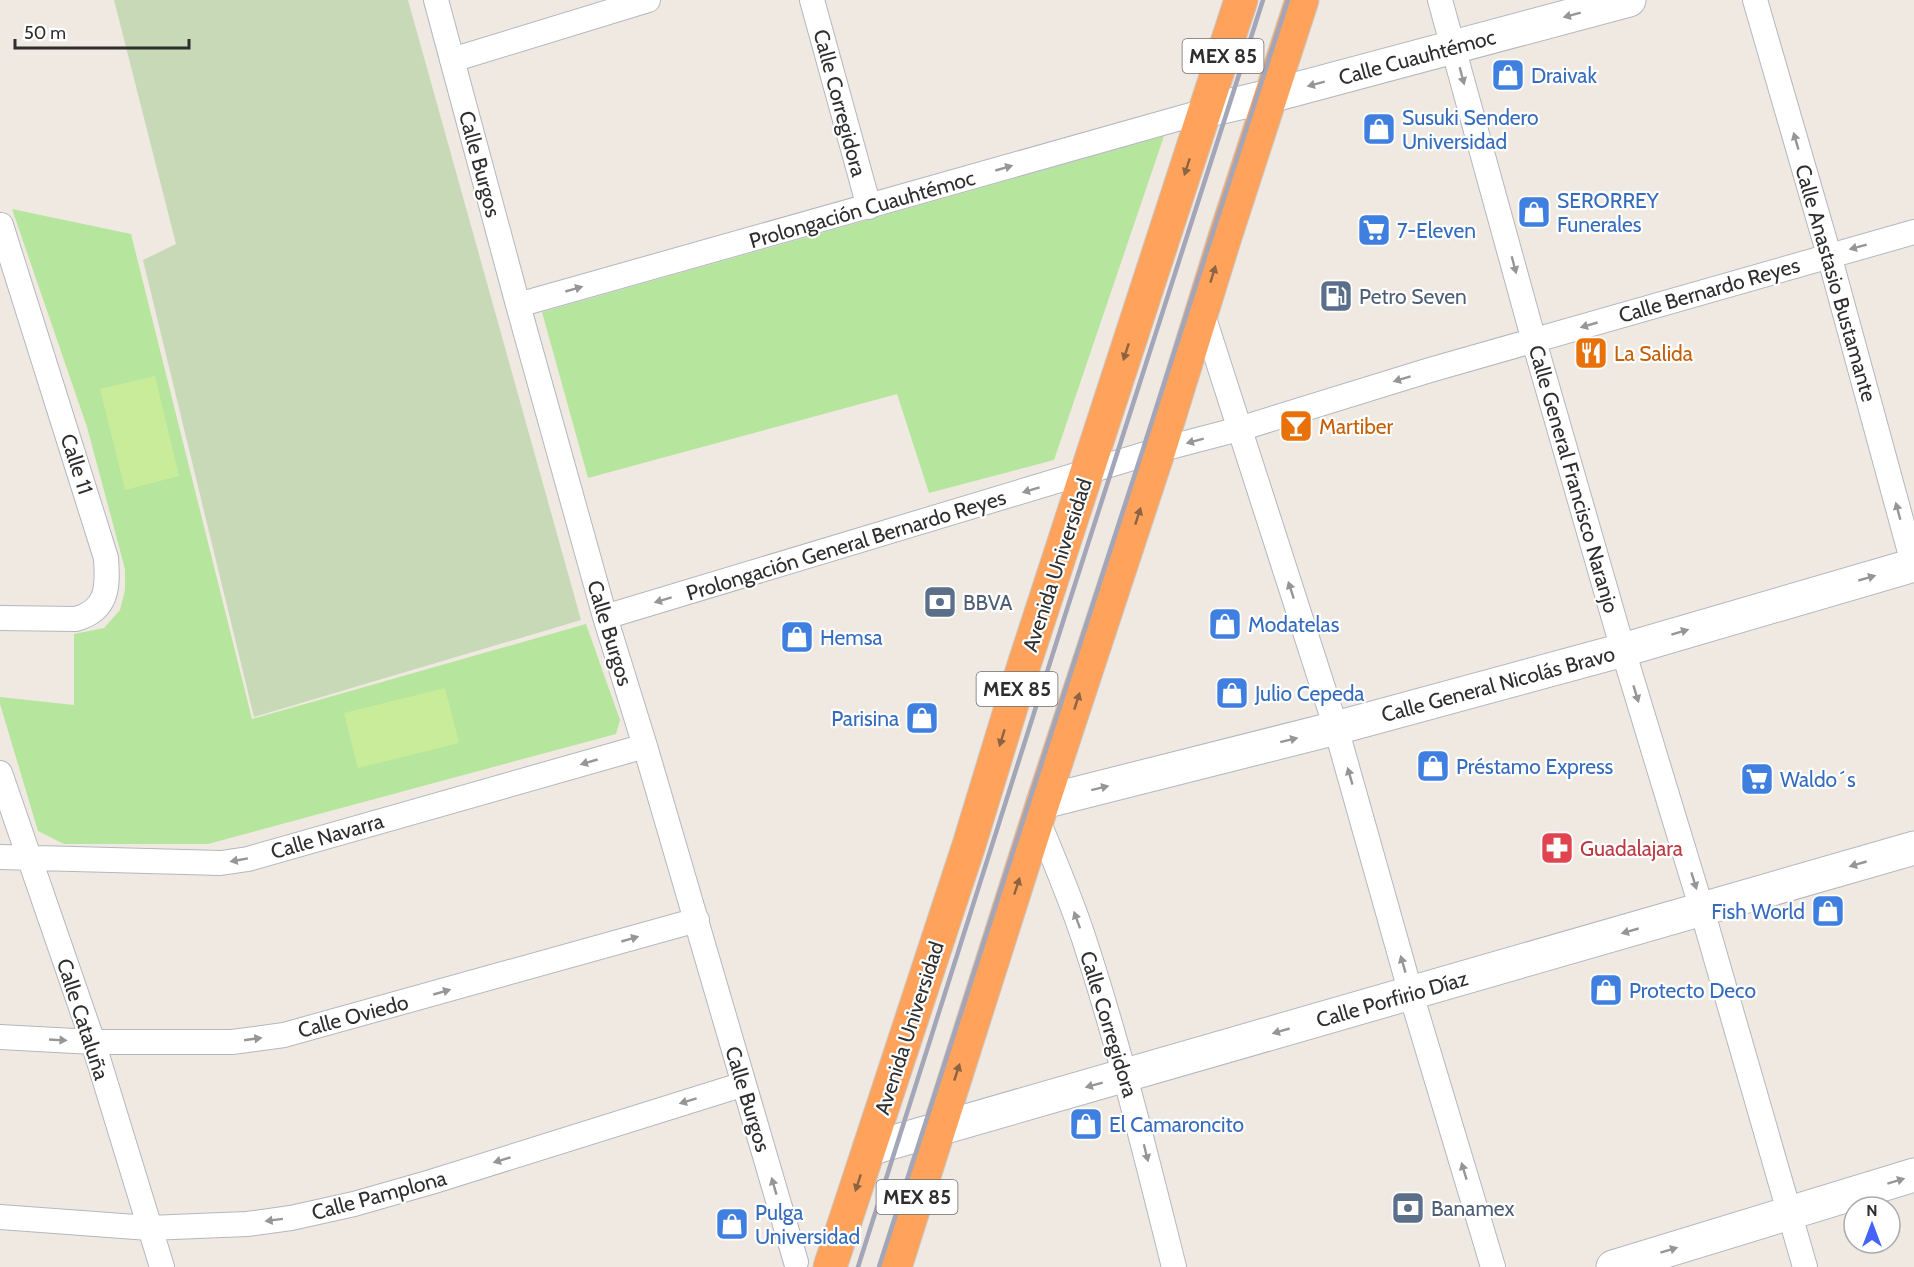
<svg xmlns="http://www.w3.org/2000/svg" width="1914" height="1267" font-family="Cabin,sans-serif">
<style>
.green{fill:#b6e59e}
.cemetery{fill:#c8d9b8}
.pitch{fill:#c9ec9a}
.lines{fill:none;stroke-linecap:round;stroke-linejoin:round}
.street-casing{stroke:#b4b7c1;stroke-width:26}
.secondary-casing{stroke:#b4b7c1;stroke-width:35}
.highway-casing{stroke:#c9c9c9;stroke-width:35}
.street{stroke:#fff;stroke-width:24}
.secondary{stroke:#fff;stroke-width:33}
.highway{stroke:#ffa35c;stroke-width:33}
.rail{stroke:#a3a6b8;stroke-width:4.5}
.oneway{fill:#969696}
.oneway2{fill:#8c6343}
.labels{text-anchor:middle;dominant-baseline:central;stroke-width:4.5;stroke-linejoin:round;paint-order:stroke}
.shield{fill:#fff;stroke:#6d6d6d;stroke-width:1.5}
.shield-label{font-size:20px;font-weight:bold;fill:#2e2e2e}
.street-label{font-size:21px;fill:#2e2e2e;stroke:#fff}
.shop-label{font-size:21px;fill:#366cbe;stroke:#fff;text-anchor:start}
.service-label{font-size:21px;fill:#4e5e75;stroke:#fff;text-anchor:start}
.food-label{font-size:21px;fill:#c56008;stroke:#fff;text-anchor:start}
.health-label{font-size:21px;fill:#be3a42;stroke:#fff;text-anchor:start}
</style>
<rect width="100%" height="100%" fill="#efe9e1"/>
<path class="green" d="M1164 136 1054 460 929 493 897 394 588 478 542 312Z
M12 209 131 234 252 719 586 624 620 720 616 734 208 844H64L38 831 0 704V697L74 705V634L104 628 120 610 125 590V569L87 427Z"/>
<path class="cemetery" d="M114 0H408L581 620 254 717 143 260 176 244Z"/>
<path class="pitch" d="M155 376 179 476 125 490 100 389Z
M445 688 459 743 358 768 344 713Z"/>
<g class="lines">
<defs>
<path id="street" d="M436 0 518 305 605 617 645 746 796 1262
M812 0 869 207
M1440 0 1534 341 1623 650 1702 910 1805 1267
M1755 0 1829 255 1914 567
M452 60 648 0
M518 305 1205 111
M1202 312 1336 728 1411 994 1493 1267
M605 617 1159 450 1239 429 1430 370 1914 232
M0 618 76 619C108 610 108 587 106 558L1 225
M0 773 93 1042 162 1267
M1038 821C1054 859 1070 897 1083 936 1119 1045 1146 1156 1174 1267
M0 857 221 863 248 859 645 746
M0 1037 93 1042H232L284 1035 697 920
M0 1217 149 1228 247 1224 291 1218 354 1204 431 1182 744 1084"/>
<path id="secondary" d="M1205 111 1270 96 1629 0
M1043 802 1336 728 1623 650 1914 565
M869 1149 1914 848
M1613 1267 1914 1175"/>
<path id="highway" d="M830 1267 969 845 1023 668 1241 0
M895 1267 1043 802 1159 450 1225 237 1302 0"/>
</defs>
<use href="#street" class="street-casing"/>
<use href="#secondary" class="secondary-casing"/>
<use href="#highway" class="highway-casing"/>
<use href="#street" class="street"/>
<use href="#secondary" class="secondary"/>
<use href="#highway" class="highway"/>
<path class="rail" d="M858 1267 1068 606 1263 0
M879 1267 1288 0"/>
</g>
<defs><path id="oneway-solid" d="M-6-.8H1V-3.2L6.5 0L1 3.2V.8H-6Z" transform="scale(1.5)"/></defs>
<g class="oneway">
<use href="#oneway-solid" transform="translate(1572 15) rotate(165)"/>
<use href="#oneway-solid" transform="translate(1462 76) rotate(75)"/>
<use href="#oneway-solid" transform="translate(1316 84) rotate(165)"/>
<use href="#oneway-solid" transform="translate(1796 141) rotate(-106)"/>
<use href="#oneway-solid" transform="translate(1004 168) rotate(-16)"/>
<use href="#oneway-solid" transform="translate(1858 247) rotate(165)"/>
<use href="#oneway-solid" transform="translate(1514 265) rotate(75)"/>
<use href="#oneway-solid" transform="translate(574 289) rotate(-16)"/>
<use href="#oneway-solid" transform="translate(1589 325) rotate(164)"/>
<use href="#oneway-solid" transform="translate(1402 379) rotate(163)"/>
<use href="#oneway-solid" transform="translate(1195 441) rotate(165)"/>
<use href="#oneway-solid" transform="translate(1031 490) rotate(163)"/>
<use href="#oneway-solid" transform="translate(1898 511) rotate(-105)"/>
<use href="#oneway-solid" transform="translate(1867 578) rotate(-16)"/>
<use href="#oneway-solid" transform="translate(1291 590) rotate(-108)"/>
<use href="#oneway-solid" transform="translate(663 600) rotate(163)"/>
<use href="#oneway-solid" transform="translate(1680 632) rotate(-17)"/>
<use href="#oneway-solid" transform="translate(1636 694) rotate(73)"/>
<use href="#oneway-solid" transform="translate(1289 740) rotate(-14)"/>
<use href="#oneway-solid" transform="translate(589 762) rotate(164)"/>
<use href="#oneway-solid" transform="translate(1350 776) rotate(-106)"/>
<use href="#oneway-solid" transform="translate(1100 788) rotate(-14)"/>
<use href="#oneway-solid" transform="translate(239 860) rotate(170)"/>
<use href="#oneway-solid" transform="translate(1858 864) rotate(164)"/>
<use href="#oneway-solid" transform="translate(1694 881) rotate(73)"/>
<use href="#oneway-solid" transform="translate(1077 920) rotate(-110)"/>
<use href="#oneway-solid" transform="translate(1630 931) rotate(164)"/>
<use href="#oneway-solid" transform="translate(630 939) rotate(-16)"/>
<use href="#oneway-solid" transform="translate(1403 964) rotate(-106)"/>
<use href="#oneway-solid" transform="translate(442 992) rotate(-16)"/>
<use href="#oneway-solid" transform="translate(1281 1031) rotate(164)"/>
<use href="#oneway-solid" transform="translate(253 1039) rotate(-8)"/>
<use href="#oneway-solid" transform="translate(58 1040) rotate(3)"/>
<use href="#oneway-solid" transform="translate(1094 1085) rotate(165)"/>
<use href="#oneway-solid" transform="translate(688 1101) rotate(163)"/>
<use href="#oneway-solid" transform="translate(1146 1153) rotate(76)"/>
<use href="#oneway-solid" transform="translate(502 1160) rotate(163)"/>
<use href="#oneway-solid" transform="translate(1464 1171) rotate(-107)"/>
<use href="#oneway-solid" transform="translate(1896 1181) rotate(-17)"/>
<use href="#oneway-solid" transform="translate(774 1186) rotate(-106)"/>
<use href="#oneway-solid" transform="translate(274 1220) rotate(173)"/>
<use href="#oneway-solid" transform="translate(1669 1250) rotate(-17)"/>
</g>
<g class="oneway2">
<use href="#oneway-solid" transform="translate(1187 167) rotate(108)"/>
<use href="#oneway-solid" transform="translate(1213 274) rotate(-73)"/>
<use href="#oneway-solid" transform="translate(1126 352) rotate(108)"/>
<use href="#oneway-solid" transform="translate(1138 516) rotate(-72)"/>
<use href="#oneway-solid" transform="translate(1077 701) rotate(-72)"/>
<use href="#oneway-solid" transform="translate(1002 738) rotate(107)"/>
<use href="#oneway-solid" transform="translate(1017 886) rotate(-72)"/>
<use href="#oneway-solid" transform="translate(957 1072) rotate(-72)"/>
<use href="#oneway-solid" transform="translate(858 1183) rotate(108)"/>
</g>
<defs>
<symbol id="shop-square" viewBox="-11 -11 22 22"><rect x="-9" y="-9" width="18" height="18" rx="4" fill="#3f7fe0" stroke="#fff"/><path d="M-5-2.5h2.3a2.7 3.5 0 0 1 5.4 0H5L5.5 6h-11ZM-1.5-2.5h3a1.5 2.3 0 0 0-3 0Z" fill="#fff"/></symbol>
<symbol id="supermarket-square" viewBox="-11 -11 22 22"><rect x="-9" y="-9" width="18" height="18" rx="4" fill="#3f7fe0" stroke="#fff"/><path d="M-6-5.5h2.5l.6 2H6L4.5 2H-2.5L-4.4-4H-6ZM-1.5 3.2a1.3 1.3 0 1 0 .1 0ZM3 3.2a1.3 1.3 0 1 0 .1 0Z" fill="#fff"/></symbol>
<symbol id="fuel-square" viewBox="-11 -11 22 22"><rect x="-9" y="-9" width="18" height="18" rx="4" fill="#5c6f8a" stroke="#fff"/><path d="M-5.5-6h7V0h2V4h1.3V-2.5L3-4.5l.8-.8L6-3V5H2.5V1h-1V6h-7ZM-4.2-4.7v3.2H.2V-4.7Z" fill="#fff"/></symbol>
<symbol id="restaurant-square" viewBox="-11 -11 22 22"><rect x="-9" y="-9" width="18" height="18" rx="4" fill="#e8710a" stroke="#fff"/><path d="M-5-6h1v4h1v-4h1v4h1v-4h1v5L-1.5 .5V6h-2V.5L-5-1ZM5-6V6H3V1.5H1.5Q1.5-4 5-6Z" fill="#fff"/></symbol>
<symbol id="bar-square" viewBox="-11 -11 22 22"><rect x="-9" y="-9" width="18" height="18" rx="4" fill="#e8710a" stroke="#fff"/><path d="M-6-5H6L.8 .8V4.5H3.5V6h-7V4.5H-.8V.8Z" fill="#fff"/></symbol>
<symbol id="bank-square" viewBox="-11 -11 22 22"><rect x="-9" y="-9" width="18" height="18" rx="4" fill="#5c6f8a" stroke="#fff"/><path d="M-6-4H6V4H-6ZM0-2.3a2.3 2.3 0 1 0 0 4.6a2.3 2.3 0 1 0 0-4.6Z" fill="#fff"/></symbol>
<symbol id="pharmacy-square" viewBox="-11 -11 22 22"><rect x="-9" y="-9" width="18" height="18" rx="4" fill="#e0444e" stroke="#fff"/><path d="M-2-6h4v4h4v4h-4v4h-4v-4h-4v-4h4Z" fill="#fff"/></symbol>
</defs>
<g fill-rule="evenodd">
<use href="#shop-square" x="1489" y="56" width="38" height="38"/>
<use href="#shop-square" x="1360" y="110" width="38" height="38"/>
<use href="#shop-square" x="1515" y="193" width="38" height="38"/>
<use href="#supermarket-square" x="1355" y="211" width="38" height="38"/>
<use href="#fuel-square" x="1317" y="277" width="38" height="38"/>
<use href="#restaurant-square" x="1572" y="334" width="38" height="38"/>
<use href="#bar-square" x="1277" y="407" width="38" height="38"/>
<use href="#bank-square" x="921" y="583" width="38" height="38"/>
<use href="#shop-square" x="1206" y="605" width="38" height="38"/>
<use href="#shop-square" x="778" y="618" width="38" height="38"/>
<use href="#shop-square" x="1213" y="674" width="38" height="38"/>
<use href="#shop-square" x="903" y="699" width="38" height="38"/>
<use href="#shop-square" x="1414" y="747" width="38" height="38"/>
<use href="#supermarket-square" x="1738" y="760" width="38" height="38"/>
<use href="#pharmacy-square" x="1538" y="829" width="38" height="38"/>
<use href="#shop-square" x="1809" y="892" width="38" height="38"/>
<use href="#shop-square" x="1587" y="971" width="38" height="38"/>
<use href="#shop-square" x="1067" y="1105" width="38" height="38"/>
<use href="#bank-square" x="1389" y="1189" width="38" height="38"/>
<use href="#shop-square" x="713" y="1205" width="38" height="38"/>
</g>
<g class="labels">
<g class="shield">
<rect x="1182.5" y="39" width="81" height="34" rx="4.5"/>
<rect x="976.5" y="672" width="81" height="34" rx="4.5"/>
<rect x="876.5" y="1180" width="81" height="34" rx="4.5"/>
</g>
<g class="shield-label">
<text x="1223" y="56">MEX 85</text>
<text x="1017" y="689">MEX 85</text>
<text x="917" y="1197">MEX 85</text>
</g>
<g class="street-label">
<text transform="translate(1417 57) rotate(-15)">Calle Cuauhtémoc</text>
<text transform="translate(840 103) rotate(75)">Calle Corregidora</text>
<text transform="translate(480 164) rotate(75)">Calle Burgos</text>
<text transform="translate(862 209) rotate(-16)">Prolongación Cuauhtémoc</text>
<text transform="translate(1836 283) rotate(74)">Calle Anastasio Bustamante</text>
<text transform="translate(1709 290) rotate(-16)">Calle Bernardo Reyes</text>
<text transform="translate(77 464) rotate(72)">Calle 11</text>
<text transform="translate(1574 479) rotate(74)">Calle General Francisco Naranjo</text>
<text transform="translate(846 545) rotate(-17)">Prolongación General Bernardo Reyes</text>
<text transform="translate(1057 565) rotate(-72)">Avenida Universidad</text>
<text transform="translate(610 633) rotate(73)">Calle Burgos</text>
<text transform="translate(1498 684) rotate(-15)">Calle General Nicolás Bravo</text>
<text transform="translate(327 836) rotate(-16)">Calle Navarra</text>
<text transform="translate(1392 999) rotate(-16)">Calle Porfirio Díaz</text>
<text transform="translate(353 1016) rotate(-15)">Calle Oviedo</text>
<text transform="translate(83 1019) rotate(72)">Calle Cataluña</text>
<text transform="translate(1109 1024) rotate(73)">Calle Corregidora</text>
<text transform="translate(909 1028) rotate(-72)">Avenida Universidad</text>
<text transform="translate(748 1099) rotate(73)">Calle Burgos</text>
<text transform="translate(379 1195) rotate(-15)">Calle Pamplona</text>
</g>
<g class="shop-label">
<text x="1531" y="75">Draivak</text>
<text x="1402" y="117">Susuki Sendero<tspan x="1402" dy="24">Universidad</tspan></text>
<text x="1557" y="200">SERORREY<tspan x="1557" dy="24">Funerales</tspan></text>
<text x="1397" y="230">7-Eleven</text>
<text x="1248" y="624">Modatelas</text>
<text x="820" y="637">Hemsa</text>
<text x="1255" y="693">Julio Cepeda</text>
<text x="899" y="718" text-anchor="end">Parisina</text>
<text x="1456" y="766">Préstamo Express</text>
<text x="1780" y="779">Waldo´s</text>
<text x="1805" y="911" text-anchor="end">Fish World</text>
<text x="1629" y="990">Protecto Deco</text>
<text x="1109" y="1124">El Camaroncito</text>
<text x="755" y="1212">Pulga<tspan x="755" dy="24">Universidad</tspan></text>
</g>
<g class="service-label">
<text x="1359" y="296">Petro Seven</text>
<text x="963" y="602">BBVA</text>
<text x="1431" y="1208">Banamex</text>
</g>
<g class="food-label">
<text x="1614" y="353">La Salida</text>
<text x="1319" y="426">Martiber</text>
</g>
<g class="health-label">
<text x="1580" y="848">Guadalajara</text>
</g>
</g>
<g transform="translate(1872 1225)"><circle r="28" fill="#ffffff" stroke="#ababab" stroke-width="1.5"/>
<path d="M0-4.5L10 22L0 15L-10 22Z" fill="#4264fb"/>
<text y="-9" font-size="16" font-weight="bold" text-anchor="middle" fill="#2e2e2e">N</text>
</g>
<path d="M15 39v9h174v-9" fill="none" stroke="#2e2e2e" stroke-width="3"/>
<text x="24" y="39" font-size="18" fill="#2e2e2e" stroke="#ffffff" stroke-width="4.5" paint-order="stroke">50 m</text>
</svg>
